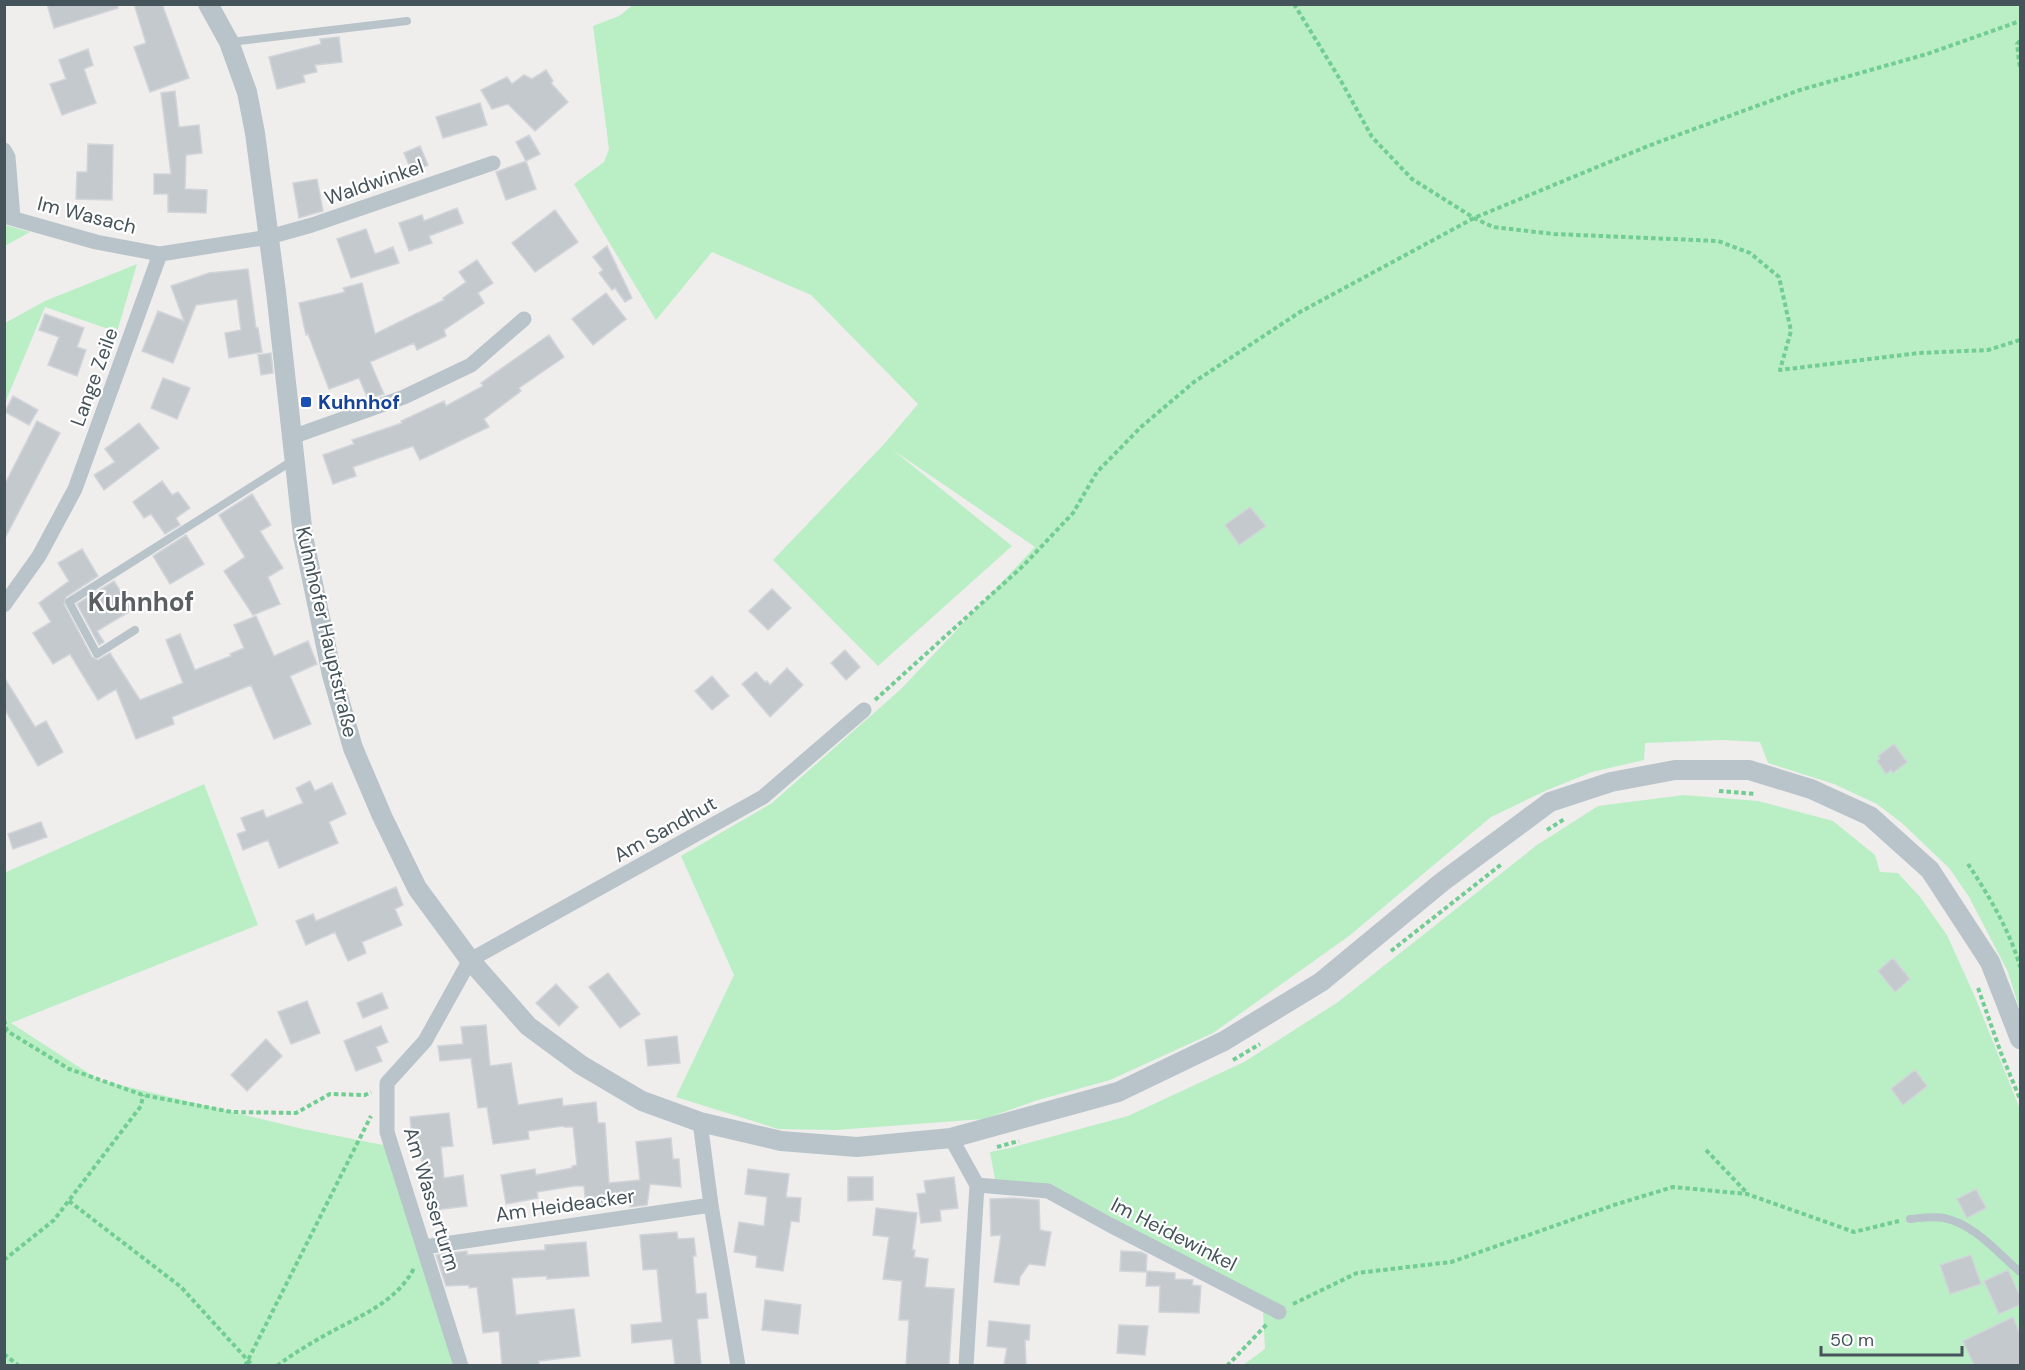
<svg xmlns="http://www.w3.org/2000/svg" width="2025" height="1370" font-family="'DM Sans',sans-serif">
<style>
.green{fill:#baefc6}
.building{fill:#c4c9cd;stroke:#d1d4d9;stroke-width:1.5}
.lines{fill:none;stroke-linecap:round;stroke-linejoin:round}
.path{stroke:#72cd92;stroke-width:4;stroke-dasharray:4.5 3;stroke-linecap:butt}
.service{stroke:#b8c4ca;stroke-width:8}
.minor{stroke:#b8c4ca;stroke-width:15}
.tertiary{stroke:#b8c4ca;stroke-width:20}
.transit-dot{fill:#1a4fb4;stroke:#fff;stroke-width:2}
.labels{text-anchor:middle;dominant-baseline:central;stroke-width:4.5;stroke-linejoin:round;paint-order:stroke}
.street-label{font-size:20px;fill:#45545a;stroke:#fff}
.transit-label{font-size:20px;font-weight:bold;fill:#164399;stroke:#fff;text-anchor:start}
.district-label{font-size:26px;font-weight:bold;fill:#5a5f62;stroke:#fff}
</style>
<rect width="100%" height="100%" fill="#f0eded"/>
<path class="green" d="M633 5H2020V1011L2008 972 1969 897 1950 869 1903 824 1877 804 1834 784 1768 763 1760 742 1722 740 1645 743 1644 760 1592 772 1545 791 1491 817 1349 936 1213 1033 1110 1080 1038 1100 984 1119 836 1130 778 1129 676 1097 734 975 681 856 772 803 901 689 1035 547 893 450 1012 546 878 666 773 560 885 443 918 404 811 295 712 252 656 320 574 184 604 162 609 149 593 26 619 16Z
M4 225H5L30 232 5 246Z
M137 264 117 332 45 307 5 403V323L45 301Z
M204 784 258 925 11 1023 99 1080 303 1129 388 1146 453 1365H5L4 873Z
M1684 795 1758 801 1833 821 1875 855 1880 872 1898 873 1920 897 1947 935 1975 997 2020 1109V1365H1243L1265 1349 1263 1311 1050 1186 996 1185 990 1152 1010 1148 1128 1116 1244 1062 1338 1002 1537 845 1598 806Z"/>
<path class="building" d="M47 4H117L118 8 54 28Z
M134 4H162L189 78 150 92 134 47 146 43Z
M339 37 342 62 315 65 317 72 303 75 305 82 277 89 269 57 321 44 320 39Z
M88 49 93 65 84 69 96 103 62 115 50 84 66 79 59 60Z
M546 70 553 81 551 83 568 102 535 131 508 104 492 109 481 90 507 77 512 84 524 75 532 79Z
M175 91 179 127 199 125 202 153 186 155 185 189 207 190 206 213 168 212V194H154V174H171L161 93Z
M480 103 487 125 443 138 436 117Z
M529 135 540 154 526 161 516 142Z
M88 144 113 145 112 200 76 199 77 172H87Z
M420 146 428 165 412 172 404 153Z
M526 161 536 189 506 200 496 172Z
M317 179 323 211 299 218 293 183Z
M457 208 463 223 429 236 432 243 409 251 399 223 422 215 424 221Z
M555 210 578 242 535 272 512 243Z
M366 229 375 254 393 247 399 263 351 278 337 239Z
M607 246 632 298 625 302 615 288 612 290 599 273 603 270 593 257Z
M477 260 493 283 478 293 484 303 444 330 446 336 417 350 414 343 370 362 384 394 368 399 359 378 329 389 308 334 306 335 299 303 345 292 343 288 362 283 375 334 444 300 443 298 466 282 459 272Z
M248 269 256 328H258L262 352 229 358 225 333 241 330 237 299 196 305 173 363 142 351 158 311 184 321 171 286 209 273Z
M606 293 626 319 593 345 572 319Z
M45 314 84 328 77 347 86 350 77 376 48 365 59 337 39 330Z
M549 335 564 357 519 388 521 391 484 419 489 427 420 460 413 446 353 467 356 476 333 484 323 455 354 444 352 440 402 423 401 421 444 401 446 406 483 386 481 383Z
M271 353 273 373 261 375 258 355Z
M163 378 190 388 177 419 151 408Z
M13 396 38 410 29 425 5 412Z
M37 421 60 433 4 540V486Z
M139 423 159 448 104 490 94 475 115 462 105 449Z
M162 481 172 495 178 492 190 508 176 518 180 525 165 534 151 514 144 518 133 502Z
M252 494 271 525 260 531 283 568 268 577 280 604 253 615 224 571 245 557 219 515Z
M1250 507 1266 526 1239 545 1225 525Z
M186 535 204 564 170 584 153 556Z
M82 549 98 576 66 597 64 604 92 657 98 660 110 653 140 700 183 683 166 640 180 634 195 670 231 656 230 654 244 648 234 625 256 616 274 656 308 641 317 664 290 676 311 724 274 739 251 685 172 717 174 724 136 739 116 689 98 700 70 654 53 664 33 633 51 622 39 603 69 581 58 563Z
M114 581 132 610 97 631 104 642 99 645 77 604Z
M772 589 791 608 768 630 749 611Z
M845 650 860 667 846 680 831 663Z
M787 668 803 685 770 717 742 684 756 672 765 682 767 681 770 685Z
M712 676 729 696 712 710 695 691Z
M4 677 35 727 46 721 63 752 38 766 4 708Z
M1894 744 1907 762 1893 773 1891 770 1886 774 1877 761 1880 758 1878 756Z
M310 781 315 791 332 783 346 814 329 822 338 843 279 868 268 840 243 850 237 834 246 831 241 818 263 810 266 818 303 803 296 788Z
M41 822 47 837 13 849 8 834Z
M396 887 403 905 395 909 402 925 362 942 366 953 348 961 335 932 306 945 296 921 313 914 316 921Z
M1893 958 1910 979 1895 992 1878 971Z
M608 973 640 1014 620 1028 589 987Z
M556 984 578 1007 559 1026 536 1003Z
M382 993 388 1008 363 1018 357 1003Z
M307 1001 320 1033 291 1044 278 1012Z
M486 1025 490 1066 511 1063 518 1105 562 1098 563 1106 596 1102 598 1123H605L609 1183 640 1180 636 1142 671 1138 673 1159H679L681 1187 650 1184 647 1205 630 1207V1202L586 1207 584 1186H574L537 1192 538 1198 506 1204 501 1175 535 1169 536 1175 572 1168V1166L577 1165 573 1127H564L563 1126 528 1131 529 1139 493 1144 487 1107 478 1108 471 1058 440 1061 438 1046 463 1044 461 1027Z
M381 1026 388 1042 376 1047 382 1061 356 1071 344 1041Z
M677 1036 680 1063 648 1066 645 1040Z
M266 1039 282 1056 247 1091 231 1075Z
M1915 1070 1927 1086 1903 1105 1891 1089Z
M449 1113 453 1146 441 1147 444 1178 463 1175 467 1206 428 1211 420 1149 413 1150 410 1117Z
M748 1169 789 1174 786 1197 801 1198 799 1222 791 1221 783 1271 756 1267 757 1256 734 1252 739 1222 764 1226 767 1197 745 1194Z
M848 1177H873V1200L848 1201Z
M954 1177 958 1208 940 1210 941 1221 921 1223 917 1194 926 1193 924 1181Z
M1976 1189 1986 1208 1967 1218 1957 1199Z
M1013 1198 1039 1200 1040 1230 1051 1232 1045 1266 1029 1264 1020 1277 1019 1285 994 1282 1001 1235 991 1236 990 1199Z
M876 1208 917 1213 912 1250H915L914 1257 928 1259 925 1287 954 1289 949 1365H906L909 1320H899L902 1281 883 1279 889 1237 873 1235Z
M677 1232 678 1239 694 1238 696 1256H693L696 1294 706 1293 708 1318 697 1319 701 1365H675L672 1339 632 1343 631 1325 662 1322 657 1269 643 1270 640 1235Z
M586 1242 589 1276 547 1279V1276L512 1278 516 1315 574 1309 580 1356 539 1361V1365H502L499 1331 483 1333 477 1287 469 1288V1285L446 1286 436 1255 467 1251V1255L545 1250V1245Z
M1121 1251 1141 1252 1147 1255 1146 1272 1120 1271Z
M1971 1255 1981 1284 1950 1294 1940 1265Z
M2008 1270 2020 1296V1305L1999 1314 1984 1281Z
M1147 1271 1175 1273V1279L1193 1280 1192 1285 1201 1286 1199 1313 1159 1312 1160 1286H1146Z
M765 1300 801 1305 798 1334 762 1330Z
M2013 1317 2020 1334V1365H1974L1963 1341Z
M989 1321 1030 1325 1029 1340H1025L1026 1365H1004L1007 1348 987 1346Z
M1119 1325 1148 1326 1145 1355 1117 1353Z"/>
<g class="lines">
<path class="path" d="M1294 4 1341 81 1372 137 1412 179 1474 218 1493 227 1554 234 1718 241 1750 253 1779 277 1791 331 1780 370 1919 353 1988 350 2020 340
M2020 41 2017 44 2020 68
M875 700 1023 566 1073 513 1097 472 1141 427 1194 382 1300 312 1474 218 1648 146 1800 90 1927 54 2020 21
M1719 791 1756 794
M1547 830 1566 818
M1968 864C1988 894 2011 933 2020 967
M1391 951 1503 863
M1978 988 2001 1053 2020 1099
M4 1020 7 1031 69 1069 143 1095 232 1112 296 1113 330 1094 365 1095 371 1092
M1233 1060 1260 1044
M997 1147 1019 1141
M1706 1150 1747 1193
M69 1201 181 1287 253 1366
M4 1260 54 1220 141 1106 143 1095
M1293 1304 1357 1273 1451 1262 1614 1205 1673 1187 1747 1194 1854 1232 1899 1221
M4 1354 19 1366
M245 1366 371 1116
M277 1366C294 1353 311 1343 329 1333 360 1316 398 1301 414 1268
M1227 1366 1268 1323"/>
<path class="service" d="M231 42 407 21
M135 630 97 654 69 602 292 461
M1910 1219C1921 1218 1933 1216 1944 1218 1974 1224 1998 1253 2020 1272"/>
<path class="minor" d="M4 150 8 157 13 218
M4 216 96 242 160 254 269 237 312 225 493 163
M292 437 404 397 471 365 524 319
M4 605 39 556 75 489 160 254
M700 1122 711 1205 738 1366
M951 1138 977 1185 966 1366
M977 1185 1048 1191 1110 1225 1279 1312
M424 1247 711 1205
M461 1366 387 1132V1083L425 1041 470 960 763 797 864 710"/>
<path class="tertiary" d="M208 4 229 42 247 92 255 133 276 292 303 536 332 675 353 748 382 816 417 888 470 960 528 1026 581 1065 642 1101 700 1122 781 1141 857 1147 951 1138 1118 1092 1224 1041 1321 982 1442 882 1550 802 1611 782 1675 770H1749L1811 789 1870 816 1930 870 1990 962 2020 1039"/>
</g>
<rect class="transit-dot" x="300" y="396" width="12" height="12" rx="3"/>
<g class="labels">
<g class="street-label">
<text transform="translate(374 182) rotate(-19)">Waldwinkel</text>
<text transform="translate(87 215) rotate(14)">Im Wasach</text>
<text transform="translate(94 377) rotate(-70)">Lange Zeile</text>
<text transform="translate(327 632) rotate(77)">Kuhnhofer Hauptstraße</text>
<text transform="translate(665 829) rotate(-29)">Am Sandhut</text>
<text transform="translate(432 1199) rotate(73)">Am Wasserturm</text>
<text transform="translate(565 1205) rotate(-8)">Am Heideacker</text>
<text transform="translate(1174 1234) rotate(27)">Im Heidewinkel</text>
</g>
<g class="transit-label">
<text x="318" y="402">Kuhnhof</text>
</g>
<g class="district-label">
<text x="141" y="602">Kuhnhof</text>
</g>
</g>
<rect width="2025" height="1370" fill="none" stroke="#45545a" stroke-width="12"/>
<path d="M1821 1346v9h141v-9" fill="none" stroke="#45545a" stroke-width="3"/>
<text x="1830" y="1346" font-size="18" fill="#45545a" stroke="#ffffff" stroke-width="4.5" paint-order="stroke">50 m</text>
</svg>
